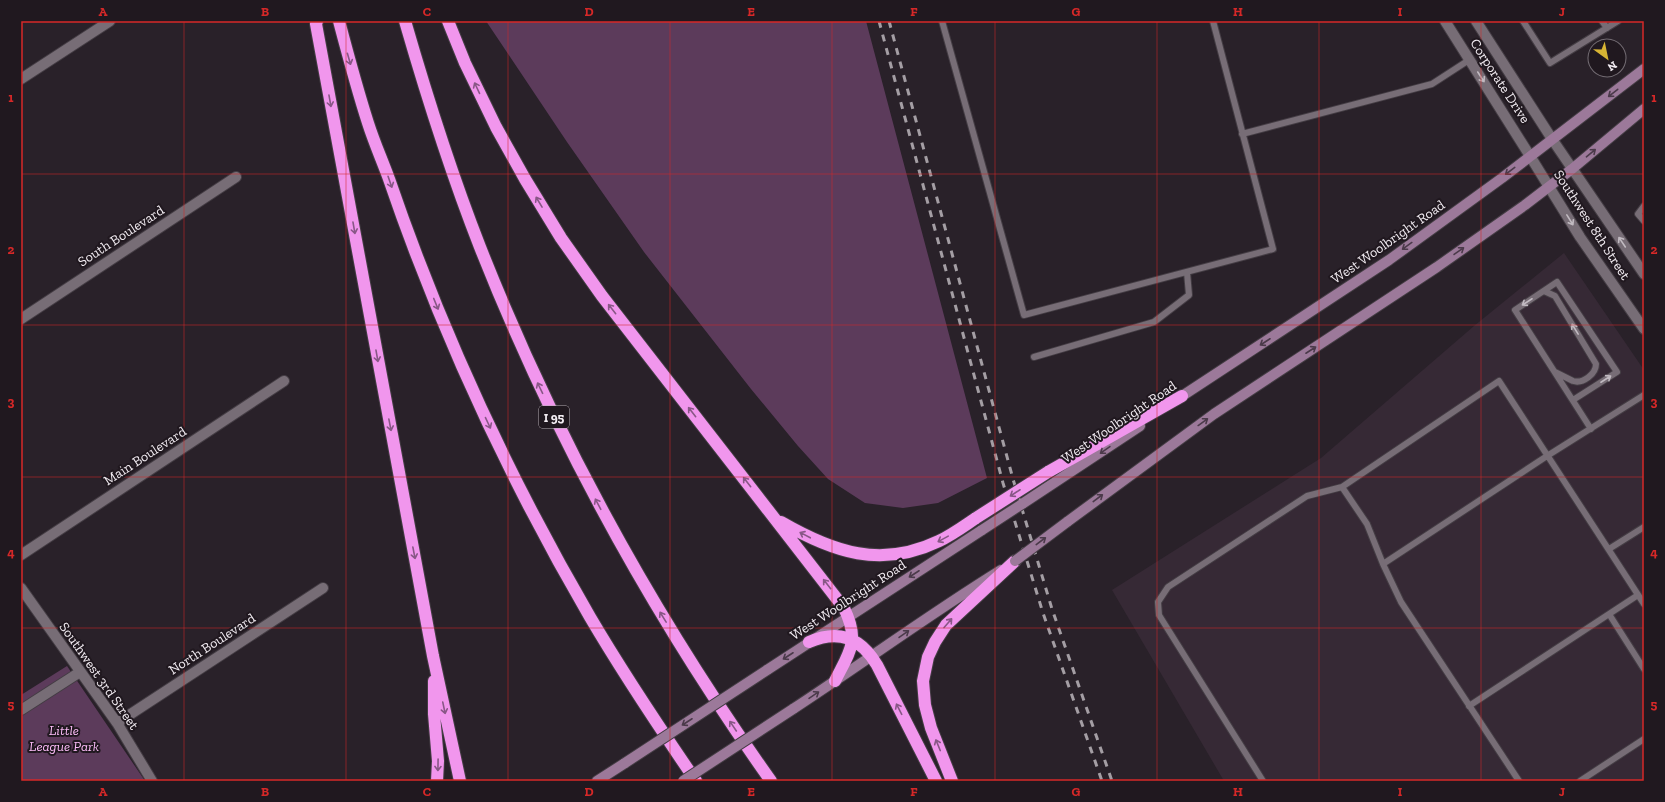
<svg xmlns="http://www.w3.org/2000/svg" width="1665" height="802" font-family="'Zilla Slab',serif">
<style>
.built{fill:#362935}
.green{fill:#5c3b5b}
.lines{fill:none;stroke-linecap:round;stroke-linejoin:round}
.service-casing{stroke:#443d44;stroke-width:8}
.minor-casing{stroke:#443d44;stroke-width:12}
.tertiary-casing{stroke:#443d44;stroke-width:12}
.secondary-casing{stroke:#443d44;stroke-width:12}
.motorway-casing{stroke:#443d44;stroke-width:14}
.service{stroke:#776d76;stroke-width:6}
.minor{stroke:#776d76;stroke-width:10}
.tertiary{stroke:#776d76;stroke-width:10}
.secondary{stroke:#9c799a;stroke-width:10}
.motorway{stroke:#f196ed;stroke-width:12}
.rail{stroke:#a49ea4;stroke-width:3;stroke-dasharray:7 7;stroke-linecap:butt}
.secondary-bridge-casing{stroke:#443d44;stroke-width:12;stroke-linecap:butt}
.motorway-bridge-casing{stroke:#443d44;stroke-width:14;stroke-linecap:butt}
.secondary-bridge{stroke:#9c799a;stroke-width:10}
.motorway-bridge{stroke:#f196ed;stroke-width:12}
.oneway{stroke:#885786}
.oneway2{stroke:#c1bac1}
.oneway3{stroke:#4b3a4a}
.grid{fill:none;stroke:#d62828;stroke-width:1;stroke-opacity:0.55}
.labels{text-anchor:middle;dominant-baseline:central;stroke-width:4;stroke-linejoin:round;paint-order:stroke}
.shield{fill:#20181f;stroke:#b4adb3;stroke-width:1}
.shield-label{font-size:13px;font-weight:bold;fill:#f3edf3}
.street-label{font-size:14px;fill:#f3edf3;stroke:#20181f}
.park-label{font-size:14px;font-style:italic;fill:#fdbdf9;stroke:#20181f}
.neatline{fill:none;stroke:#d62828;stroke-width:1.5}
.grid-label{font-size:13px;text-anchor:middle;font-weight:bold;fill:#d62828}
</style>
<rect width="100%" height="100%" fill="#292129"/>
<path class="built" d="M1564 253 1644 370V781H1224L1112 590 1321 458 1474 326Z"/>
<path class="green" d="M486 21H866L987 478 938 503 903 508 865 503 828 479 798 446 751 389 644 252 567 142Z
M67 666 145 781H21V695Z"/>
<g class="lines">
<defs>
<path id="service" d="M942 21 1024 315 1273 249 1213 21
M1523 21 1550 63 1618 21
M1602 21 1607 28
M1242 134 1432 84 1469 60
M1644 206 1638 214 1644 221
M1544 291 1555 296 1596 364C1596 374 1583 384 1573 381 1567 378 1561 375 1555 372
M1034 357 1154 322 1189 295 1187 272
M1573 400 1617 372 1557 282 1515 310 1591 429
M1609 549 1644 527
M1383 564 1367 524 1342 487 1499 381 1644 604
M1609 614 1644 669
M1469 706 1638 595
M1263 781 1159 615 1158 602 1168 587 1307 496 1342 487
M1519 781 1401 602 1383 564 1547 456 1644 395
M1580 781 1644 739"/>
<path id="minor" d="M1445 21 1530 156
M1476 21 1552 139
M21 79 110 21
M21 319 236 177
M21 555 284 381
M21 588 117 723 152 781
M21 710 80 672
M117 723 323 588"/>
<path id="tertiary" d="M1552 139 1644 274
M1530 156 1580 237 1644 329"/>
<path id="secondary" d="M1176 400 1389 260 1502 178 1644 69
M1022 504 1140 426
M1067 522 1214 414 1437 267 1525 205 1572 169 1644 109
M767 670 982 530
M793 709C863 663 930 614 1001 570
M597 781 625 763"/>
<path id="motorway" d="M317 21 316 24 433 656 460 781
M339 21C348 55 357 89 368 123 374 142 382 160 389 179 441 331 509 478 590 617 623 673 659 727 696 781
M405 21C427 97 451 173 480 247 555 437 653 615 771 781
M448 21 465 63 496 127 525 179 561 238 602 296 844 608C860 641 850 651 835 681
M1048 472 1182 396
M781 522C833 552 881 569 939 541 952 535 964 526 976 518
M809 642C839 629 861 638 877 665L936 781
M434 681V714L438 761 437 781
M952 781 931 728 925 705 923 681 928 657 935 642 946 625 1015 561"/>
</defs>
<use href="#service" class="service-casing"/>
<use href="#minor" class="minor-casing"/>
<use href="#tertiary" class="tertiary-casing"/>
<use href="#secondary" class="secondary-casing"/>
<use href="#motorway" class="motorway-casing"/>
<use href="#service" class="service"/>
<use href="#minor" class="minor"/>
<use href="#tertiary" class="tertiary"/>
<use href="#secondary" class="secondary"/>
<use href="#motorway" class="motorway"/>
<path class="rail" d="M879 21 1003 483 1043 613 1102 781
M889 21 1013 479 1052 609 1112 781"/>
<defs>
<path id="secondary-bridge" d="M982 530 1022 504
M1015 561 1067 522
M625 763 767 670
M683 781 793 709"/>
<path id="motorway-bridge" d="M976 518 1048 472"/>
</defs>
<use href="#secondary-bridge" class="secondary-bridge-casing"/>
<use href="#motorway-bridge" class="motorway-bridge-casing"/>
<use href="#secondary-bridge" class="secondary-bridge"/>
<use href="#motorway-bridge" class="motorway-bridge"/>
</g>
<defs><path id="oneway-shaft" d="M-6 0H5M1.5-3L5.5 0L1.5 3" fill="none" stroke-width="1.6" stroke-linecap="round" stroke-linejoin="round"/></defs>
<g class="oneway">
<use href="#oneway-shaft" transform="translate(349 59) rotate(74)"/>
<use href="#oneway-shaft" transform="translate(477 88) rotate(-115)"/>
<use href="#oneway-shaft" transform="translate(330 101) rotate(80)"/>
<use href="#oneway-shaft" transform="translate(390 182) rotate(71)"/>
<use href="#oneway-shaft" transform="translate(539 202) rotate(-121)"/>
<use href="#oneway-shaft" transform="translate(354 228) rotate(80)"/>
<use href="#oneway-shaft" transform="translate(436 304) rotate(68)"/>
<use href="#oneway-shaft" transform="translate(612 309) rotate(-128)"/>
<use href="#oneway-shaft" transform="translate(377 356) rotate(80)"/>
<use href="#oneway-shaft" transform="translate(540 388) rotate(-116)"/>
<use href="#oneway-shaft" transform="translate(692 412) rotate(-128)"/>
<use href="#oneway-shaft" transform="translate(488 423) rotate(65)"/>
<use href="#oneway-shaft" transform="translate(390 425) rotate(79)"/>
<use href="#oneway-shaft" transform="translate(747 482) rotate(-128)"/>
<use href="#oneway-shaft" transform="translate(1015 493) rotate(147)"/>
<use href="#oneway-shaft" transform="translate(598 504) rotate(-118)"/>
<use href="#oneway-shaft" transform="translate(805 535) rotate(-152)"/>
<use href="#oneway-shaft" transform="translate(943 539) rotate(151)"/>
<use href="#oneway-shaft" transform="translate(414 553) rotate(79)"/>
<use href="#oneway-shaft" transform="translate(827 584) rotate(-128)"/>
<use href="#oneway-shaft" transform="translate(663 617) rotate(-122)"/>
<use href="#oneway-shaft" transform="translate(948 623) rotate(-49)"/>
<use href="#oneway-shaft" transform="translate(444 708) rotate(78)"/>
<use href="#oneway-shaft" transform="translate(899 709) rotate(-117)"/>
<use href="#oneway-shaft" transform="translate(733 726) rotate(-124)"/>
<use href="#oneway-shaft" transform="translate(938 745) rotate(-112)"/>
<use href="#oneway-shaft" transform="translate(438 765) rotate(91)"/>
</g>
<g class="oneway2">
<use href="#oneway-shaft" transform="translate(1481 77) rotate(57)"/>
<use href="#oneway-shaft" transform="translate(1570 220) rotate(58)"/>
<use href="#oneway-shaft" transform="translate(1622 242) rotate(-124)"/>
<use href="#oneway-shaft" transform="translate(1527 302) rotate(147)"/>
<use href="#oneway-shaft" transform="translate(1575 329) rotate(-122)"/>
<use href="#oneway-shaft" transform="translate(1606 379) rotate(-33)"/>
</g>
<g class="oneway3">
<use href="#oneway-shaft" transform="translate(1613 93) rotate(142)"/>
<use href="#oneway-shaft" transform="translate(1591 153) rotate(-40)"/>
<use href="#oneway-shaft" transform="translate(1510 171) rotate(143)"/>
<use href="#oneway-shaft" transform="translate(1407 246) rotate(144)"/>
<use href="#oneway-shaft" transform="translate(1459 251) rotate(-35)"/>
<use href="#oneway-shaft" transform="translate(1265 342) rotate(147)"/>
<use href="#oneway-shaft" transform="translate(1311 350) rotate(-33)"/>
<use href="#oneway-shaft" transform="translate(1203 422) rotate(-36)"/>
<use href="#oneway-shaft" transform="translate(1105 450) rotate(145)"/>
<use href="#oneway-shaft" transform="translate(1098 498) rotate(-37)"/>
<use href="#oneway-shaft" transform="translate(1041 541) rotate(-37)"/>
<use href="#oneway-shaft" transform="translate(914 574) rotate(147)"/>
<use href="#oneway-shaft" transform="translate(904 634) rotate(-35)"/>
<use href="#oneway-shaft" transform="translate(788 656) rotate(147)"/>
<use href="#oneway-shaft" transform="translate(814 695) rotate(-34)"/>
<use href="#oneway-shaft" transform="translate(687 722) rotate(147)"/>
</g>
<path class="grid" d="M184 21V781M346 21V781M508 21V781M670 21V781M832 21V781M995 21V781M1157 21V781M1319 21V781M1481 21V781M21 174H1644M21 325H1644M21 477H1644M21 628H1644"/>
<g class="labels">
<rect class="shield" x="539" y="406" width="30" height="22" rx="3"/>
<g class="shield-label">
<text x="554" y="417">I 95</text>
</g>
<g class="street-label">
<text transform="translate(1500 81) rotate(57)">Corporate Drive</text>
<text transform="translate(1592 225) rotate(57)">Southwest 8th Street</text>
<text transform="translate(121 236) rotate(-33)">South Boulevard</text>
<text transform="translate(1388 242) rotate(-35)">West Woolbright Road</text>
<text transform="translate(1119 422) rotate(-34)">West Woolbright Road</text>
<text transform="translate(145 456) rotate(-33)">Main Boulevard</text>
<text transform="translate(848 600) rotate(-33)">West Woolbright Road</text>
<text transform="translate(212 644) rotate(-33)">North Boulevard</text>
<text transform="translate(99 676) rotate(55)">Southwest 3rd Street</text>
</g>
<g class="park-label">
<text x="64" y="730">Little<tspan x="64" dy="16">League Park</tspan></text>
</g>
</g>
<rect width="1665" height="802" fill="none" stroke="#20181f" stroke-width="44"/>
<g transform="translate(1607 58) rotate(147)"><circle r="19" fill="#20181f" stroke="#746d74"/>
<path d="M0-3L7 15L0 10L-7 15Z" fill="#d7b434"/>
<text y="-6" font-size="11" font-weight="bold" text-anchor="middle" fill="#f3edf3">N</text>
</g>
<rect x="22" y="22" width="1621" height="758" class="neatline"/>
<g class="grid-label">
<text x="103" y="16">A</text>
<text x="265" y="16">B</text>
<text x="427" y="16">C</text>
<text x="589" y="16">D</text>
<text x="751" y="16">E</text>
<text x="914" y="16">F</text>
<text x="1076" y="16">G</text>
<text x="1238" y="16">H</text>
<text x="1400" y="16">I</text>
<text x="1562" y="16">J</text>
<text x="11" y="102">1</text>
<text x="1654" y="102">1</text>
<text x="11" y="254">2</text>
<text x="1654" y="254">2</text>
<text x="11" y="406">3</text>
<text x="1654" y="406">3</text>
<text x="11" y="557">4</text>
<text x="1654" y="557">4</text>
<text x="11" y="709">5</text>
<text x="1654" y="709">5</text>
<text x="103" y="796">A</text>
<text x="265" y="796">B</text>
<text x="427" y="796">C</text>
<text x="589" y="796">D</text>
<text x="751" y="796">E</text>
<text x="914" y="796">F</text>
<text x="1076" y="796">G</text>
<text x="1238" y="796">H</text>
<text x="1400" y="796">I</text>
<text x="1562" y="796">J</text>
</g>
</svg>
